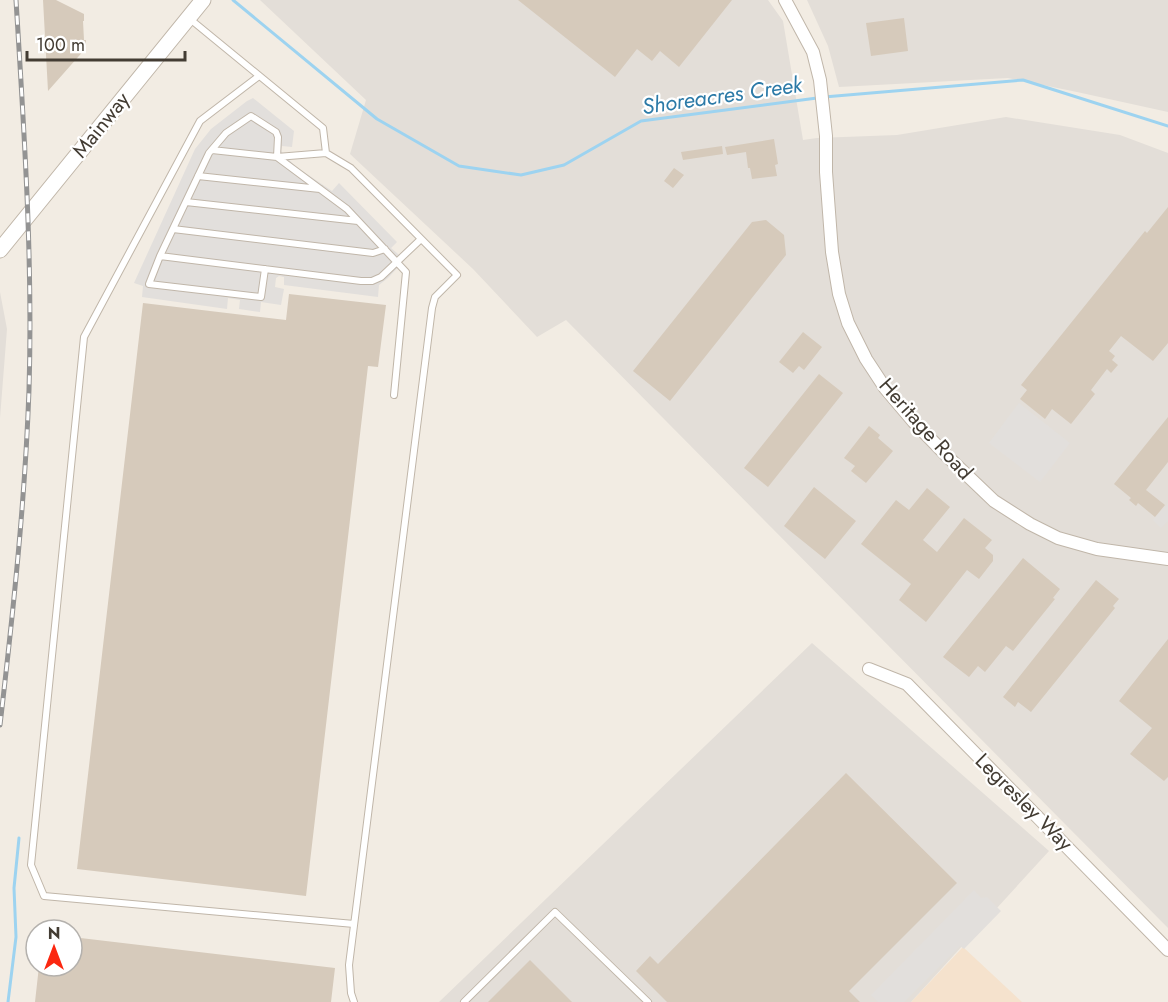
<svg xmlns="http://www.w3.org/2000/svg" width="1168" height="1002" font-family="Jost,sans-serif">
<style>
.commercial{fill:#f5e2cd}
.industrial{fill:#e3ded8}
.parking{fill:#e2dfdc}
.lines{fill:none;stroke-linecap:round;stroke-linejoin:round}
.stream{stroke:#9dd3f0;stroke-width:3}
.building{fill:#d6cabb}
.service-casing{stroke:#c0b6a9;stroke-width:8}
.minor-casing{stroke:#c0b6a9;stroke-width:14}
.tertiary-casing{stroke:#c0b6a9;stroke-width:17}
.service{stroke:#fff;stroke-width:6}
.minor{stroke:#fff;stroke-width:12}
.tertiary{stroke:#fff;stroke-width:15}
.rail-casing{stroke:#939393;stroke-width:5}
.rail{stroke:#fff;stroke-width:3;stroke-dasharray:9;stroke-linecap:butt}
.labels{text-anchor:middle;dominant-baseline:central;stroke-width:4.5;stroke-linejoin:round;paint-order:stroke}
.street-label{font-size:21px;fill:#433c33;stroke:#fff}
.water-label{font-size:22px;font-style:italic;fill:#2c7aa7;stroke:#fff}
</style>
<rect width="100%" height="100%" fill="#f2ece3"/>
<path class="commercial" d="M963 947 1022 1002H911Z"/>
<path class="industrial" d="M260 0H768L783 21 803 140 817 138 897 135 1006 117 1120 135 1168 153V928L566 320 537 337 473 269 350 154 366 100Z
M807 0H1168V112L1077 92 1008 78 839 87 828 46Z
M0 292 7 329 0 418Z
M812 643 1049 851 911 1002H439Z"/>
<path class="parking" d="M253 98 294 131 292 147 282 146 281 151 295 166 332 191 339 183 397 242 391 248 405 260 388 278 379 285 378 297 284 285V277L279 276 276 278 275 287 284 289 281 305 261 302 260 312 239 309 240 300 228 298 227 309 142 297 143 286 134 283 195 149 211 129 247 101Z
M1019 403 1070 443 1040 482 989 443Z
M1168 503V521L1161 528 1153 520Z
M974 890 981 898 987 897 1001 911 964 949 960 946 904 1002H878L871 995Z"/>
<g class="lines">
<path class="stream" d="M233 0 377 119 459 166 521 175 564 165 641 121 817 98
M824 97 1023 80 1168 126
M8 1002 16 937 14 888 19 838"/>
</g>
<path class="building" d="M43 0H56L84 14V21H83L84 40H86V48L48 91Z
M518 0H732L679 67 660 51 652 61 637 49 615 77Z
M904 18 908 51 871 56 866 23Z
M774 139 778 164 775 165 777 176 752 179 750 168H748L746 152 727 155 725 147Z
M722 146 723 154 683 160 681 152Z
M674 168 684 175 673 188 664 181Z
M1168 207V343L1153 361 1121 336 1109 351 1115 356 1112 360 1118 365 1111 373 1107 369 1091 390 1095 394 1071 424 1052 409 1045 419 1020 399 1027 390 1021 385 1145 231 1147 233Z
M766 220 784 235 786 255 670 401 633 371 752 222Z
M289 294 386 305 378 367 368 366 306 896 77 869 143 303 286 320Z
M803 332 822 347 804 370 799 366 793 373 779 362Z
M819 374 843 393 768 487 744 468Z
M1168 417V462L1146 490 1165 505 1155 517 1138 503 1136 506 1129 500 1131 498 1114 484Z
M869 426 880 435 878 438 893 451 866 483 851 471 855 466 844 458Z
M814 487 856 521 825 559 784 526Z
M927 488 950 507 923 540 937 552 964 518 992 540 985 548 993 555V561L979 579 967 570 926 622 899 600 911 584 861 544 896 500 909 510Z
M1023 558 1060 589 1053 598 1055 599 1013 651 1006 646 985 672 978 666 969 677 943 657Z
M1096 580 1119 599 1113 606 1115 608 1031 712 1018 702 1015 707 1003 697Z
M1168 639V777L1164 781 1130 754 1152 728 1119 701Z
M846 773 957 883 849 991 860 1002H667L636 971 650 956 658 964Z
M72 937 335 968 331 1002H35L39 966H72Z
M530 960 572 1002H488Z"/>
<g class="lines">
<defs>
<path id="service" d="M190 19 323 128 326 153
M259 76 200 121 84 337 31 865 44 896 354 924
M212 150 277 157 326 153 351 168 457 275 435 297 432 308 349 965 351 993 354 1002
M198 176 320 189
M186 202 358 221
M173 229 373 253 385 249
M160 256 361 281H372L381 277 421 239
M265 269 261 297 149 284 160 256 209 153 226 133 251 116 276 132 278 137 277 157 347 209 406 272 394 395
M464 1002 555 912 648 1002"/>
<path id="minor" d="M785 0 813 52 820 80 826 136V172L832 252 839 294 848 323 866 359 885 388 913 421 949 458 994 501 1030 524 1058 538 1097 549 1168 559
M869 669 907 684 1168 950"/>
<path id="tertiary" d="M0 250 203 0"/>
</defs>
<use href="#service" class="service-casing"/>
<use href="#minor" class="minor-casing"/>
<use href="#tertiary" class="tertiary-casing"/>
<use href="#service" class="service"/>
<use href="#minor" class="minor"/>
<use href="#tertiary" class="tertiary"/>
<defs>
<path id="rail" d="M0 725C13 613 25 502 29 390 33 260 24 130 16 0"/>
</defs>
<use href="#rail" class="rail-casing"/>
<use href="#rail" class="rail"/>
</g>
<g class="labels">
<g class="street-label">
<text transform="translate(101 125) rotate(-51)">Mainway</text>
<text transform="translate(926 429) rotate(48)">Heritage Road</text>
<text transform="translate(1024 802) rotate(45)">Legresley Way</text>
</g>
<g class="water-label">
<text transform="translate(722 95) rotate(-8)">Shoreacres Creek</text>
</g>
</g>
<g transform="translate(54 948)"><circle r="28" fill="#ffffff" stroke="#b4b1ad" stroke-width="1.5"/>
<path d="M0-4.5L10 22L0 15L-10 22Z" fill="#fb2710"/>
<text y="-9" font-size="16" font-weight="bold" text-anchor="middle" fill="#433c33">N</text>
</g>
<path d="M27 51v9h158v-9" fill="none" stroke="#433c33" stroke-width="3"/>
<text x="36" y="51" font-size="18" fill="#433c33" stroke="#ffffff" stroke-width="4.5" paint-order="stroke">100 m</text>
</svg>
